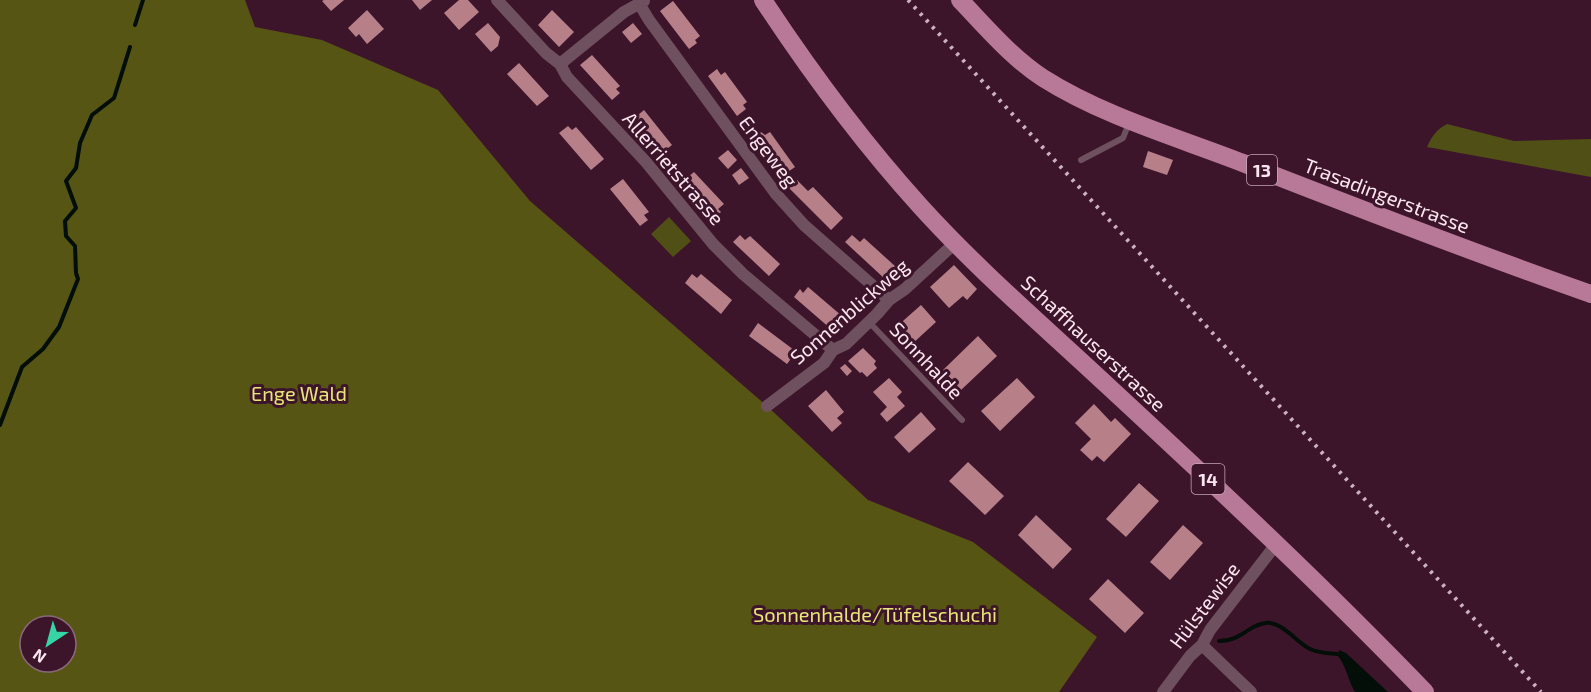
<svg xmlns="http://www.w3.org/2000/svg" width="1591" height="692" font-family="'Exo 2',sans-serif">
<style>
.green{fill:#504f16}
.forest{fill:#565513;fill-rule:evenodd}
.water{fill:#030e09}
.lines{fill:none;stroke-linecap:round;stroke-linejoin:round}
.stream{stroke:#030e09;stroke-width:4}
.building{fill:#b78089}
.service{stroke:#6f505f;stroke-width:6}
.minor{stroke:#6f505f;stroke-width:12}
.primary{stroke:#b87898;stroke-width:18}
.rail{stroke:#ccb2bf;stroke-width:4;stroke-dasharray:3 6;stroke-linecap:butt}
.labels{text-anchor:middle;dominant-baseline:central;stroke-width:6;stroke-linejoin:round;paint-order:stroke}
.shield{fill:#3d152b;stroke:#c3a7b5;stroke-width:1.5}
.shield-label{font-size:18px;font-weight:bold;fill:#fce6f0}
.street-label{font-size:20px;fill:#fce6f0;stroke:#3d152b}
.park-label{font-size:20px;fill:#e8e676;stroke:#3d152b}
</style>
<rect width="100%" height="100%" fill="#3d152b"/>
<path class="green" d="M1447 124 1514 141 1591 139V177L1427 147C1432 136 1436 130 1447 124Z
M669 217 691 241 673 257 651 234Z"/>
<path class="forest" d="M0 0H245L255 27 322 40 438 90 530 201 767 406 868 500 973 542 1097 637 1059 692H0ZM30 626H66V662H30Z"/>
<path class="water" d="M1339 650 1346 653 1388 692H1355C1348 680 1346 666 1338 656Z"/>
<g class="lines">
<path class="stream" d="M135 25 143 0
M0 425 22 367 43 349 59 327 78 279 76 273 75 246 66 236 65 221 76 208 66 181 76 168 80 143 92 115 114 98 130 47
M1219 641C1242 641 1249 624 1266 623 1282 621 1296 642 1310 649 1318 653 1328 653 1337 654"/>
</g>
<path class="building" d="M324 0H344L331 11 322 1Z
M412 0H432L420 10Z
M459 0H468L479 12 459 30 444 13Z
M673 1 700 36 695 40 697 43 689 49 660 11Z
M367 10 384 29 367 44 359 34 356 37 348 28Z
M552 10 574 32 559 47 538 25Z
M488 23 500 37 498 46 491 52 475 34Z
M633 23 642 34 631 43 622 32Z
M592 55 620 86 616 89 620 93 612 100 580 65Z
M519 63 549 96 537 106 507 74Z
M717 69 721 75 725 72 747 102 743 105 746 109 737 116 708 76Z
M644 110 672 145 659 155 631 121Z
M568 126 572 130 576 127 604 159 591 170 559 133Z
M761 132 765 135 770 132 795 167 782 176 754 137Z
M728 150 737 160 728 169 718 158Z
M1148 151 1173 160 1167 175 1143 167Z
M741 168 749 178 739 185 732 175Z
M694 172 724 204 718 209 721 212 714 219 681 183Z
M623 179 649 212 644 215 648 220 640 226 610 189Z
M797 180 808 191 813 187 843 218 831 230 789 188Z
M740 235 745 240 750 236 780 264 769 276 733 242Z
M852 235 860 242 864 238 896 267 885 279 845 242Z
M954 265 977 289 967 300 963 296 949 308 930 287Z
M692 274 697 278 701 274 732 300 721 314 685 283Z
M808 287 842 316 831 329 794 297 800 289 803 293Z
M921 305 936 322 911 345 895 328Z
M758 323 794 350 791 354 793 356 787 364 749 336Z
M978 336 997 356 961 390 943 370Z
M863 348 876 361 874 364 877 368 867 377 862 372 860 373 848 361Z
M845 364 852 371 847 376 840 368Z
M889 378 902 392 897 397 905 406 887 422 880 414 887 407 873 392Z
M1017 378 1035 397 1000 431 981 411Z
M826 390 844 412 837 418 842 423 832 432 808 406Z
M1094 404 1111 422 1115 418 1131 434 1104 462 1097 456 1092 461 1080 450 1091 439 1075 423Z
M921 412 936 429 909 453 894 437Z
M968 462 1004 496 985 515 949 481Z
M1139 483 1159 501 1126 537 1106 519Z
M1036 515 1072 549 1053 569 1018 535Z
M1183 525 1203 543 1170 580 1150 562Z
M1108 579 1144 613 1125 633 1089 599Z"/>
<g class="lines">
<path class="service" d="M1081 160 1123 138 1129 123
M869 322 962 420"/>
<path class="minor" d="M497 0 546 53 560 64 567 77 646 162 713 244 743 274 833 350
M640 5 649 20 776 194 804 225 889 300
M560 64 624 12 644 1
M767 406 824 363 833 350 846 344 877 314 889 300 905 289 955 243
M1202 645 1251 692
M1163 692 1190 656 1202 645 1210 630 1277 543"/>
<path class="primary" d="M763 0C811 73 862 142 921 207 979 271 1046 328 1109 387 1217 487 1323 586 1425 692
M960 0C986 27 1011 57 1043 78 1103 116 1176 137 1243 163 1358 208 1474 253 1591 294"/>
<path class="rail" d="M908 0 1541 692"/>
</g>
<g class="labels">
<g class="shield">
<rect x="1247" y="155" width="30" height="30" rx="4.5"/>
<rect x="1191.5" y="464" width="33" height="30" rx="4.5"/>
</g>
<g class="shield-label">
<text x="1262" y="170">13</text>
<text x="1208" y="479">14</text>
</g>
<g class="street-label">
<text transform="translate(769 151) rotate(53)">Engeweg</text>
<text transform="translate(674 168) rotate(49)">Allerrietstrasse</text>
<text transform="translate(1387 195) rotate(21)">Trasadingerstrasse</text>
<text transform="translate(849 311) rotate(-41)">Sonnenblickweg</text>
<text transform="translate(1094 343) rotate(43)">Schaffhauserstrasse</text>
<text transform="translate(927 360) rotate(47)">Sonnhalde</text>
<text transform="translate(1204 605) rotate(-53)">Hülstewise</text>
</g>
<g class="park-label">
<text x="299" y="393">Enge Wald</text>
<text x="875" y="614">Sonnenhalde/Tüfelschuchi</text>
</g>
</g>
<g transform="translate(48 644) rotate(216)"><circle r="28" fill="#3d152b" stroke="#89697a" stroke-width="1.5"/>
<path d="M0-4.5L10 22L0 15L-10 22Z" fill="#38d4a6"/>
<text y="-9" font-size="16" font-weight="bold" text-anchor="middle" fill="#fce6f0">N</text>
</g>
</svg>
